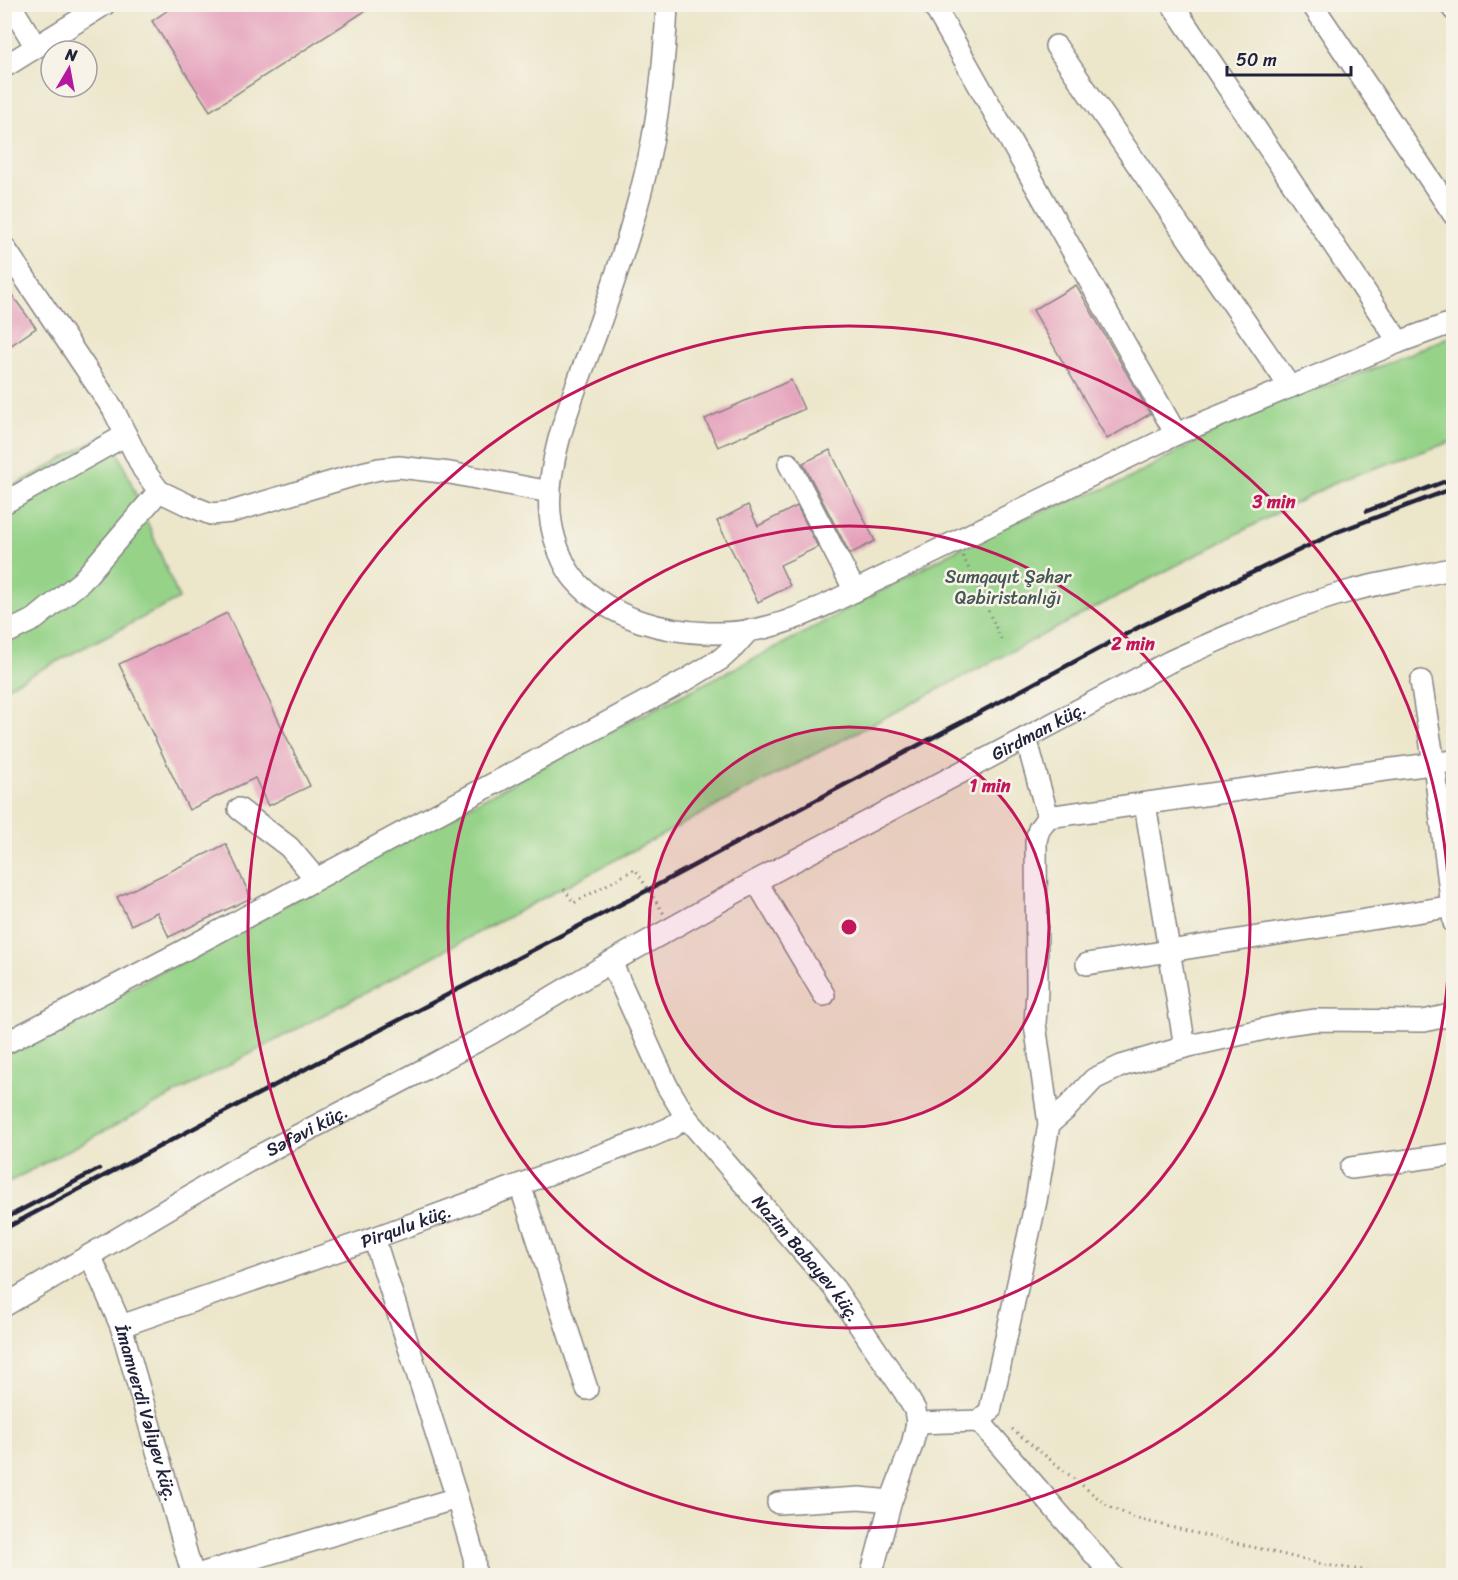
<svg xmlns="http://www.w3.org/2000/svg" width="1458" height="1580" font-family="Sriracha,sans-serif">
<style>
.green{fill:#96d389;stroke:#5c7a62;stroke-width:1.5}
.building{fill:#e5a1bc}
.lines{fill:none;stroke-linecap:round;stroke-linejoin:round}
.minor-casing{stroke:#878483;stroke-width:24}
.path{stroke:#878483;stroke-width:3;stroke-dasharray:1.5 4.5;stroke-linecap:butt}
.minor{stroke:#fff;stroke-width:21}
.rail{stroke:#22223b;stroke-width:4.5}
.ring{fill:none;stroke:#c2185b;stroke-width:3}
.labels{text-anchor:middle;dominant-baseline:central;stroke-width:5;stroke-linejoin:round;paint-order:stroke}
.park-label{font-size:18px;fill:#455752;stroke:#f7f3e8}
.street-label{font-size:18px;fill:#22223b;stroke:#f7f3e8}
.centre{fill:#c2185b;stroke:#f7f3e8;stroke-width:3}
.ring-label{font-size:18px;text-anchor:middle;font-weight:bold;fill:#c2185b;stroke:#f7f3e8;stroke-width:5;stroke-linejoin:round;paint-order:stroke}
</style>
<rect width="100%" height="100%" fill="#f7f3e8"/>
<filter id="ink" filterUnits="userSpaceOnUse"><feTurbulence type="fractalNoise" baseFrequency=".0167" numOctaves="2"/><feDisplacementMap in="SourceGraphic" scale="12" xChannelSelector="R" yChannelSelector="G"/><feConvolveMatrix kernelMatrix="1 2 1 2 8 2 1 2 1" color-interpolation-filters="sRGB"/></filter>
<filter id="wash" filterUnits="userSpaceOnUse"><feTurbulence type="fractalNoise" baseFrequency=".008" numOctaves="4" result="noise"/><feDisplacementMap in="SourceGraphic" scale="24" xChannelSelector="R" yChannelSelector="G"/><feGaussianBlur stdDeviation="1.35" result="paint"/><feColorMatrix in="noise" values="0 0 0 0 0 0 0 0 0 0 0 0 0 0 0 0 0 1.4 0 .05"/><feComposite in="paint" operator="in"/></filter>
<g filter="url(#wash)">
<rect width="100%" height="100%" fill="#ece6cb"/>
<path class="green" d="M1453 335V441L1338 481 790 767 5 1184V1055L576 749 800 635 993 530 1123 482 1249 412 1376 368Z
M110 432 179 599 5 688V491Z"/>
<g id="blocks">
<path class="building" d="M177 4H376L210 111 152 21Z
M4 284 36 328 4 350Z
M1076 285 1150 414 1107 439 1033 310Z
M791 380 804 409 718 447 705 419Z
M830 450 875 541 850 554 803 463Z
M748 505 758 526 797 506 818 547 780 565 790 586 758 602 717 521Z
M227 613 310 786 268 806 255 778 189 810 119 664Z
M226 844 251 898 169 937 157 912 131 925 117 897Z"/>
</g>
</g>
<g filter="url(#ink)">
<use href="#blocks" fill-opacity="0" stroke="#878483" stroke-width="1.5"/>
<g class="lines">
<defs>
<g id="minor">
<path d="M10 4 36 47"/>
<path d="M667 4C665 56 660 107 649 157 638 210 620 263 603 314 583 374 541 458 551 522 554 541 563 566 575 580 591 599 617 613 639 621 682 635 734 638 778 624 797 619 814 610 832 602L1176 434 1399 342 1454 322"/>
<path d="M933 4 1176 434"/>
<path d="M1172 4 1399 342"/>
<path d="M1312 4 1454 215"/>
<path d="M1450 4 1454 10"/>
<path d="M1056 46 1290 387"/>
<path d="M4 67 105 4"/>
<path d="M4 247 113 409 143 469 159 491 186 504 211 514 231 512 362 473 379 469 399 467 450 473 550 492"/>
<path d="M789 464 855 591"/>
<path d="M4 503 126 435"/>
<path d="M4 634 35 619 82 581 159 491"/>
<path d="M1421 681 1434 764 1454 923"/>
<path d="M1026 738 1048 817"/>
<path d="M1145 804 1185 1047"/>
<path d="M239 809 289 847 316 879"/>
<path d="M756 881 824 995"/>
<path id="s1" d="M611 962 667 1086 686 1117 834 1288 904 1391 915 1410 917 1423 912 1445 891 1501 871 1576"/>
<path d="M1087 964 1454 906"/>
<path d="M4 1044 179 953 686 680 721 659 733 648 749 630"/>
<path d="M1049 1124 1064 1111 1094 1079 1121 1066 1185 1047 1287 1024 1316 1020 1424 1021 1454 1014"/>
<path d="M1351 1168 1454 1154"/>
<path d="M520 1185 587 1389"/>
<path d="M374 1238 457 1498 474 1557 475 1570 472 1576"/>
<path id="s2" d="M90 1255 121 1326 193 1576 457 1498"/>
<path id="s3" d="M4 1306 247 1162 423 1070 490 1034 611 962 756 881 1169 662C1229 635 1290 607 1354 590 1387 581 1421 577 1454 568"/>
<path id="s4" d="M121 1326 374 1238 647 1138 670 1128 686 1117"/>
<path d="M979 1421 1113 1576"/>
<path d="M917 1423 979 1421 990 1411 1036 1201 1049 1124 1035 1024 1037 991 1036 841 1039 829 1048 817 1332 777 1454 761"/>
<path d="M778 1503 859 1498 891 1501"/>
</g>
</defs>
<use href="#minor" class="minor-casing"/>
<path class="path" d="M963 556 1001 639
M564 889 574 903 635 869 664 914
M1012 1429 1108 1506 1138 1519 1326 1565 1404 1576"/>
<use href="#minor" class="minor"/>
<path class="rail" d="M1367 511 1454 478
M4 1219 99 1169
M4 1229 313 1065 648 890 1141 626 1337 532 1454 488"/>
</g>
</g>
<circle cx="849" cy="927" r="200" fill="#c2185b" fill-opacity=".12"/>
<g class="ring">
<circle cx="849" cy="927" r="200"/>
<circle cx="849" cy="927" r="401"/>
<circle cx="849" cy="927" r="601"/>
</g>
<g class="labels">
<g class="park-label">
<text x="1008" y="577">Sumqayıt Şəhər<tspan x="1008" dy="21">Qəbiristanlığı</tspan></text>
</g>
<g class="street-label">
<text stroke="none"><textPath href="#s3" startOffset="1184">Girdman küç.</textPath></text>
<text stroke="none"><textPath href="#s3" startOffset="350">Səfəvi küç.</textPath></text>
<text stroke="none"><textPath href="#s4" startOffset="302">Pirqulu küç.</textPath></text>
<text stroke="none"><textPath href="#s1" startOffset="358">Nazim Babayev küç.</textPath></text>
<text stroke="none"><textPath href="#s2" startOffset="168">İmamverdi Vəliyev küç.</textPath></text>
</g>
</g>
<circle cx="849" cy="927" r="9" class="centre"/>
<g class="ring-label">
<text x="1274" y="508">3 min</text>
<text x="1133" y="650">2 min</text>
<text x="990" y="792">1 min</text>
</g>
<rect width="1458" height="1580" fill="none" stroke="#f7f3e8" stroke-width="24"/>
<g transform="translate(69 69) rotate(10)"><circle r="28" fill="#f7f3e8" stroke="#a29fa3" stroke-width="1.5"/>
<path d="M0-4.5L10 22L0 15L-10 22Z" fill="#b5179e"/>
<text y="-9" font-size="16" font-weight="bold" text-anchor="middle" fill="#22223b">N</text>
</g>
<path d="M1227 66v9h124v-9" fill="none" stroke="#22223b" stroke-width="3"/>
<text x="1236" y="66" font-size="18" fill="#22223b" stroke="#f7f3e8" stroke-width="4.5" paint-order="stroke">50 m</text>
</svg>
